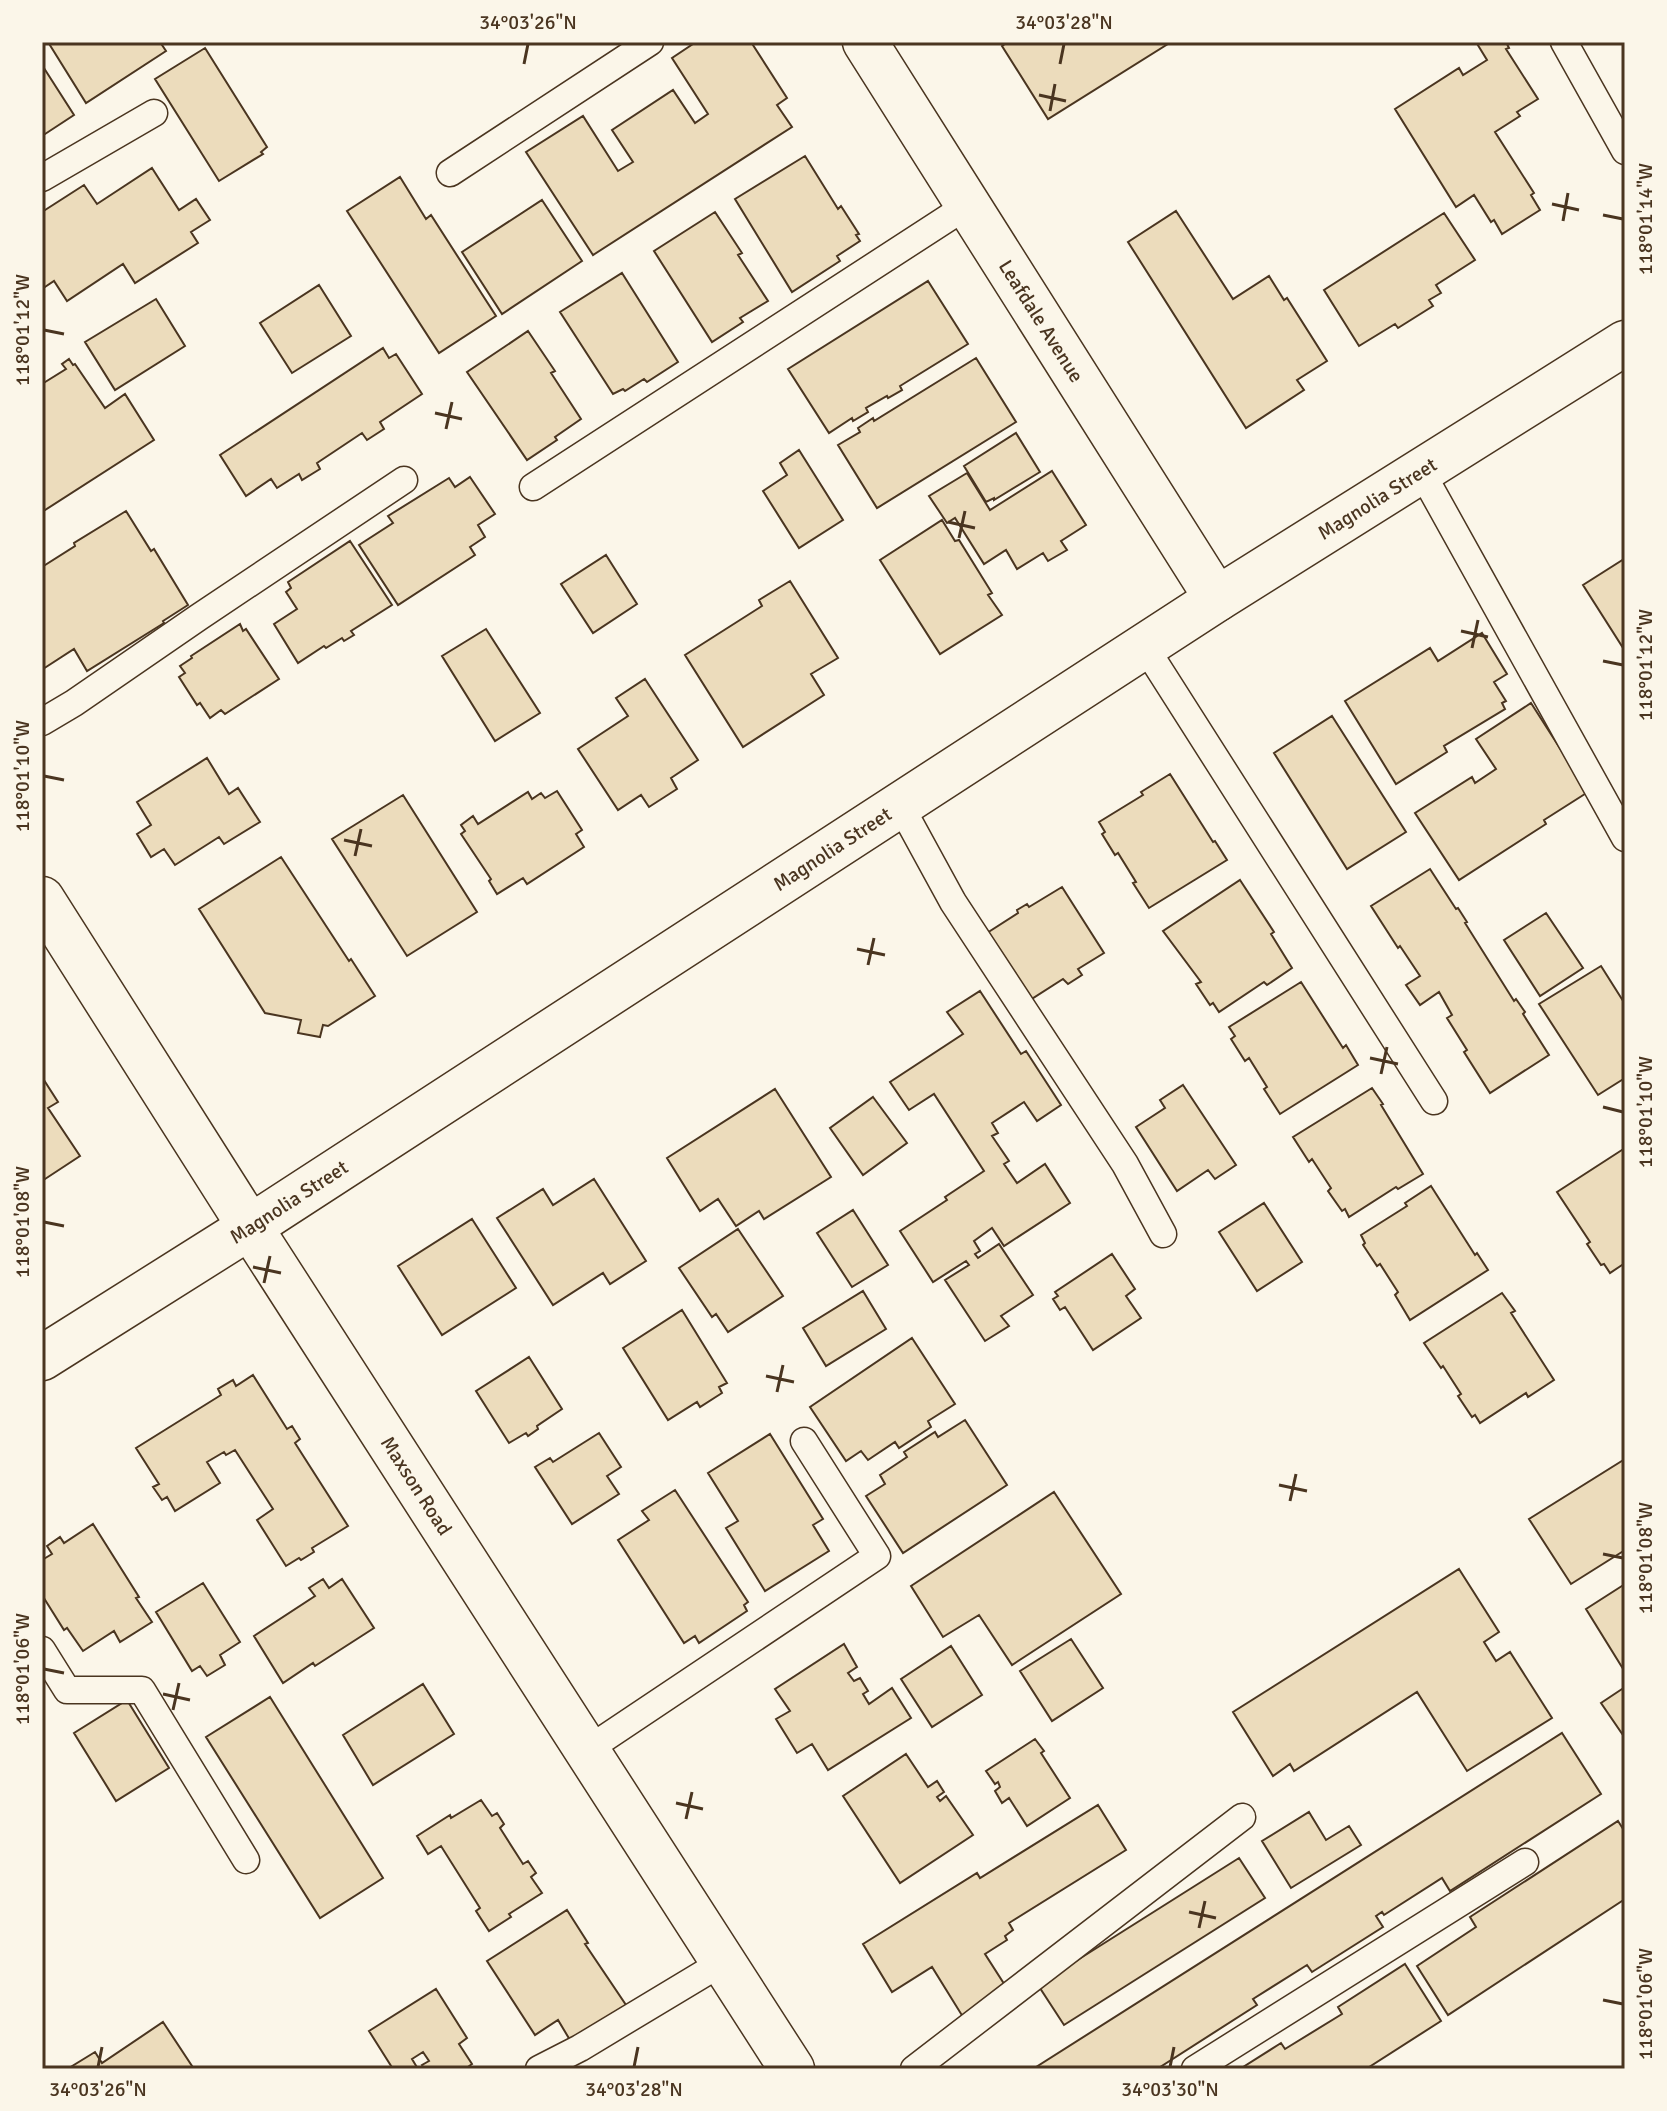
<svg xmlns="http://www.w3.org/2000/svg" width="1667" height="2111" font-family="Signika,sans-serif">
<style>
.building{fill:#ecdcbc;stroke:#4a3520;stroke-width:2}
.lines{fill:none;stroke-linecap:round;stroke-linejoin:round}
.lane-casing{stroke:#4a3520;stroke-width:29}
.street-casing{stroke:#4a3520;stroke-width:47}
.secondary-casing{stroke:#4a3520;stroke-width:47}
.lane{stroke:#fbf6e9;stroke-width:26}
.street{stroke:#fbf6e9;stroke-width:44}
.secondary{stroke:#fbf6e9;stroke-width:44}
.ticks{fill:none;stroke:#4a3520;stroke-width:3}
.labels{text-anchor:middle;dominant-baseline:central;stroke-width:6;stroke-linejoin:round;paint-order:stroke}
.street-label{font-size:20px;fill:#4a3520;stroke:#fbf6e9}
.neatline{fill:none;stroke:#4a3520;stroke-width:3}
.ticks-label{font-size:20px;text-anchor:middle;fill:#4a3520}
</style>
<rect width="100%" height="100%" fill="#fbf6e9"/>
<path class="building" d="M48 42H160L166 51 86 103Z
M696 42H751L787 98 777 105 792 127 593 255 526 152 583 116 618 171 633 162 612 130 673 90 695 123 708 114 672 58Z
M1008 42H1171L1048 119 1002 46Z
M1476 42H1506L1509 48 1506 49 1538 99 1517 112 1520 116 1495 132 1534 193 1531 195 1540 210 1502 234 1494 220 1491 222 1474 195 1456 207 1395 109 1459 68 1463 75 1487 60Z
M205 48 267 147 261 152 263 154 219 181 155 79Z
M42 65 74 115 42 136Z
M805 156 838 209 841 206 859 234 856 235 860 241 837 256 840 261 792 292 735 199Z
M152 168 179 210 196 199 210 220 191 232 198 243 135 283 123 264 67 301 54 281 42 289V212L84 185 97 204Z
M400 177 426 219 431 215 496 316 439 353 347 211Z
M542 200 582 261 502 314 462 252Z
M1176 211 1233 299 1269 276 1284 300 1287 298 1327 361 1297 380 1304 390 1246 428 1128 242Z
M715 212 742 253 738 255 768 301 740 318 743 322 712 342 654 251Z
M1444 213 1475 260 1436 285 1441 293 1429 300 1433 306 1398 328 1395 324 1359 346 1324 290Z
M622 273 678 362 647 382 644 379 625 391 623 389 613 394 560 312Z
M928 281 968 344 900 386 902 390 888 398 887 396 866 408 868 412 853 421 852 418 829 433 788 369Z
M319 285 351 336 292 373 260 323Z
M156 299 185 346 115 390 85 342Z
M528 331 555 371 551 373 581 419 555 437 557 440 527 460 467 372Z
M383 348 389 358 396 354 422 394 380 422 384 429 367 440 362 433 317 463 320 469 302 480 299 474 277 488 271 479 246 496 220 455Z
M976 358 1016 422 877 508 838 445 860 432 858 428 873 418 874 421Z
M69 359 73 365 75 364 105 408 125 394 154 440 42 512V384L66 369 62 364Z
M1016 433 1040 472 994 500V498L986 502 964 466Z
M799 450 843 520 799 548 763 491 787 475 780 463Z
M1052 471 1086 525 1061 541 1067 550 1048 561 1043 553 1017 569 1006 550 984 564 955 518 947 523 929 496 967 473 990 510Z
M470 477 495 514 478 525 485 537 470 547 475 555 398 605 359 545 393 523 388 516 449 478 455 487Z
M126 511 151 551 154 549 188 605 163 621 164 623 87 671 74 649 43 669 42 567 75 546 74 543Z
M942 520 955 541 959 540 992 593 988 595 1002 615 940 654 880 560Z
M350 541 392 605 351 631 354 635 344 641 342 638 326 648 324 646 298 663 274 624 297 609 286 592 291 588 288 582Z
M606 555 637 604 593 633 561 584Z
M1624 559 1625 560V651L1583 585Z
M790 581 838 658 811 674 824 695 743 747 685 655 762 606 759 600Z
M240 624 243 631 246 629 279 679 225 714 221 710 210 718 200 703 197 705 179 677 185 673 180 666 192 658 191 656Z
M486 629 540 713 495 741 442 656Z
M1482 633 1507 674 1494 682 1506 701 1502 703 1505 709 1444 746 1447 752 1396 784 1345 701 1430 648 1438 661Z
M645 679 698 760 671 778 677 789 649 807 641 795 618 810 578 749 628 716 616 698Z
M1531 703 1588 792 1544 820 1546 824 1459 880 1415 813 1472 777 1475 783 1496 769 1476 739Z
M1332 716 1406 832 1347 869 1274 753Z
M207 758 229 794 238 788 260 822 224 844 219 837 175 865 164 849 151 857 137 834 151 825 137 802Z
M1170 774 1213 842 1215 841 1227 860 1149 908 1133 883 1136 882 1118 853 1115 855 1102 834 1105 832 1099 822 1143 795 1141 792Z
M557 791 582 830 576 834 584 847 527 884 523 878 497 894 489 881 491 879 461 834 465 831 461 825 473 816 478 824 528 792 532 799 541 793 545 798Z
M403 795 477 912 407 956 332 839Z
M281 857 349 961 351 959 375 996 328 1026 323 1025 320 1037 298 1033 301 1020 265 1013 199 909Z
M1430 869 1456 909 1458 908 1467 922 1465 923 1514 1001 1516 999 1525 1012 1523 1014 1549 1055 1490 1093 1464 1052 1467 1050 1447 1018 1452 1015 1439 992 1420 1005 1406 985 1420 976 1400 946 1398 948 1371 906Z
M1240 880 1274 932 1271 934 1292 968 1267 985 1264 982 1219 1012 1213 1003 1210 1005 1196 984 1201 982 1163 931Z
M1062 887 1104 953 1078 969 1082 975 1068 984 1063 979 1030 1000 987 933 1018 913 1017 910 1027 904 1029 907Z
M1546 913 1583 968 1540 996 1504 940Z
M1601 966 1625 1004V1078L1598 1095 1539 1004Z
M1301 982 1343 1048 1346 1045 1358 1065 1280 1114 1264 1089 1267 1087 1249 1058 1245 1061 1231 1039 1235 1036 1229 1027Z
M980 991 1021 1054 1026 1051 1061 1105 1037 1121 1024 1102 992 1123 998 1133 992 1136 1009 1161 1004 1164 1017 1183 1045 1164 1070 1203 1004 1246 992 1228 974 1241 980 1251 975 1254 978 1258 999 1244 1033 1295 1001 1316 1009 1326 985 1341 945 1280 969 1265 966 1261 933 1282 900 1231 947 1200 945 1197 984 1171 934 1094 909 1110 890 1082 963 1034 947 1012Z
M42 1077 58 1102 48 1108 80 1156 42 1181Z
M1183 1085 1236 1165 1215 1179 1208 1170 1177 1191 1136 1127 1165 1108 1160 1100Z
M1372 1088 1383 1104 1381 1105 1423 1174 1398 1189 1396 1187 1349 1217 1345 1209 1342 1211 1328 1191 1331 1188 1312 1159 1309 1162 1293 1137Z
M775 1089 831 1177 764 1219 759 1211 736 1226 718 1199 700 1211 667 1158Z
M873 1097 907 1143 863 1175 830 1128Z
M1625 1148V1263L1610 1273 1604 1264 1601 1265 1587 1244 1590 1242 1557 1192Z
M594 1179 646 1261 610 1284 603 1273 553 1305 497 1218 543 1189 553 1205Z
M1431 1186 1475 1255 1477 1253 1488 1270 1410 1320 1395 1295 1398 1292 1380 1264 1377 1266 1363 1245 1365 1243 1361 1235 1407 1206 1405 1203Z
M1264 1203 1302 1262 1257 1291 1219 1232Z
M853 1210 888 1265 852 1287 817 1233Z
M472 1219 516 1288 442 1335 398 1266Z
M738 1229 783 1296 728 1332 716 1314 712 1317 679 1268Z
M1112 1254 1135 1289 1126 1296 1141 1318 1093 1350 1065 1307 1060 1310 1053 1299 1058 1296 1055 1292Z
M863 1291 886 1329 826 1366 803 1328Z
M1502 1293 1515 1311 1511 1313 1554 1380 1528 1397 1526 1393 1480 1423 1475 1415 1472 1417 1458 1396 1461 1394 1443 1366 1441 1368 1424 1343Z
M682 1310 727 1383 719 1387 722 1393 700 1407 697 1402 668 1420 623 1348Z
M912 1338 955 1404 928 1421 931 1427 899 1448 895 1442 868 1460 861 1451 846 1461 810 1407Z
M529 1357 562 1409 537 1426 538 1429 528 1436 526 1433 509 1443 476 1391Z
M253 1375 287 1429 292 1426 300 1439 295 1443 348 1526 312 1548 314 1552 301 1560 299 1558 286 1566 257 1520 273 1509 235 1450 226 1455 224 1452 207 1462 220 1483 175 1511 167 1497 162 1500 153 1487 159 1484 136 1448 221 1395 218 1389 233 1380 236 1386Z
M965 1420 1007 1485 903 1553 866 1496 885 1484 880 1475 907 1457 904 1452 935 1432 938 1437Z
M599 1433 621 1467 607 1476 619 1494 572 1524 535 1467 550 1458 553 1462Z
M770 1434 823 1519 813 1525 829 1551 765 1591 726 1528 738 1521 708 1473Z
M1625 1459V1550L1571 1584 1529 1519Z
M675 1490 748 1602 744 1605 747 1611 699 1643 695 1636 684 1643 618 1540 649 1520 642 1511Z
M1054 1492 1121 1594 1012 1665 979 1615 943 1637 911 1586Z
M93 1524 139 1597 136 1598 152 1622 120 1642 114 1631 83 1651 67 1628 64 1630 42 1595V1560L52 1554 47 1546 60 1537 64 1543Z
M1459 1569 1499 1632 1484 1642 1496 1661 1510 1652 1552 1718 1467 1771 1417 1692 1294 1771 1290 1764 1273 1776 1233 1712Z
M323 1579 329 1588 342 1579 374 1628 315 1666 313 1663 283 1683 254 1636 315 1596 309 1588Z
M203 1583 240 1642 220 1655 225 1665 207 1676 200 1666 192 1671 156 1612Z
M1625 1584V1672L1586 1609Z
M1071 1639 1103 1688 1052 1721 1020 1671Z
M844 1644 857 1667 848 1673 854 1681 860 1678 868 1691 863 1694 869 1704 892 1688 911 1718 828 1770 812 1744 797 1753 776 1719 790 1711 775 1689Z
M951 1646 982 1695 932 1727 901 1679Z
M423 1684 454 1734 373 1785 343 1735Z
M1625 1687V1738L1601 1703Z
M270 1697 383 1878 320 1918 206 1737Z
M127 1700 169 1768 116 1801 74 1733Z
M1562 1733 1601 1794 1450 1891 1442 1878 1384 1915 1382 1912 1376 1916 1383 1927 1312 1972 1307 1965 1253 1999 1257 2005 1157 2069H1033Z
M1035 1739 1044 1751 1041 1753 1070 1798 1027 1826 1009 1798 1002 1803 995 1791 1000 1787 998 1782 995 1784 986 1771Z
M906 1754 928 1787 937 1781 944 1792 937 1797 940 1801 946 1796 973 1835 900 1883 843 1796Z
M481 1800 492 1816 497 1813 504 1824 500 1828 523 1864 528 1861 536 1873 531 1877 542 1893 509 1914 511 1917 489 1931 476 1911 480 1908 441 1846 428 1854 417 1836 450 1815 451 1818Z
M1098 1805 1126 1850 1009 1923 1013 1930 1005 1936 1007 1940 985 1954 1008 1990 963 2017 932 1967 892 1992 863 1944 977 1873 980 1878Z
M1309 1812 1326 1840 1349 1826 1361 1845 1291 1888 1262 1841Z
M1618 1821 1625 1832V1899L1448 2015 1417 1966 1476 1927 1470 1917Z
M1239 1858 1265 1898 1064 2025 1038 1985Z
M567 1910 588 1943 585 1944 626 2005 570 2040 558 2020 535 2035 487 1961Z
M1405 1964 1441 2021 1366 2069H1240L1281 2043 1285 2049 1342 2014 1338 2007Z
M436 1989 467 2038 459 2044 472 2064 465 2069H425L422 2065 429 2061 423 2052 412 2059 418 2069H393L369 2031Z
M163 2022 194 2069 69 2068 95 2052 102 2063Z"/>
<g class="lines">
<defs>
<path id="lane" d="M1564 42 1625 151
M450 173 650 42
M42 178 154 113
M1421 471 1625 838
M533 487 968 205
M1145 647 1434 1101
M42 722 74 703 199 617 404 480
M900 805 953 902 1125 1164 1163 1234
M42 1650 67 1690H142L246 1860
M587 1750 877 1556 804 1441
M539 2069 580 2048 723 1962
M914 2069 1242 1817
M1195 2069 1525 1862"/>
<g id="street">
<path id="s1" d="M865 42 1217 599"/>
<path id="s2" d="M42 899 250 1227 792 2069"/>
</g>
<g id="secondary">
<path id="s3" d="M42 1358 250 1227 1217 599 1625 343"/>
</g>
</defs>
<use href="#lane" class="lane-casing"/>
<use href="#street" class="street-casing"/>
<use href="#secondary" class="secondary-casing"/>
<use href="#lane" class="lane"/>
<use href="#street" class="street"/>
<use href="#secondary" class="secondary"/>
</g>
<path class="ticks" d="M524 64 528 44M1060 64 1064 44M1039 95 1066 101M1050 111 1055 84M1552 204 1579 210M1603 215 1623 219M1563 221 1568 193M44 330 64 334M435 413 462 419M446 429 452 402M948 522 975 528M959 538 965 511M1461 631 1488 637M1472 648 1478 620M1603 661 1623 665M44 776 64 780M344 840 372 846M355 856 361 829M857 949 885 955M868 965 874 938M1370 1058 1398 1064M1381 1074 1387 1047M1603 1107 1623 1112M44 1222 64 1226M253 1267 281 1273M264 1283 270 1256M766 1376 794 1382M777 1392 783 1365M1279 1485 1307 1491M1290 1501 1296 1474M1603 1554 1623 1558M44 1669 64 1673M163 1694 190 1700M173 1710 179 1683M676 1803 703 1809M686 1819 692 1792M1189 1912 1216 1918M1199 1928 1205 1901M1603 2000 1623 2004M98 2067 102 2047M634 2067 638 2047M1170 2067 1174 2047"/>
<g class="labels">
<g class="street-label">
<text stroke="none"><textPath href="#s1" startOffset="330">Leafdale Avenue</textPath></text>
<text stroke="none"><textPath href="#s3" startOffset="1588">Magnolia Street</textPath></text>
<text stroke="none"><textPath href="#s3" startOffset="940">Magnolia Street</textPath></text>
<text stroke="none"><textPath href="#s3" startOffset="292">Magnolia Street</textPath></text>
<text stroke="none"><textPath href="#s2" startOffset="696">Maxson Road</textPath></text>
</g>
</g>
<rect width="1667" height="2111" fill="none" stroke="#fbf6e9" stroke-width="88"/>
<rect x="44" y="44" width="1579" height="2023" class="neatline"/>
<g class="ticks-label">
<text x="528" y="29">34°03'26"N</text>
<text x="1064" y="29">34°03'28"N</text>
<text transform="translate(1645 219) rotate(-90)" y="7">118°01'14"W</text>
<text transform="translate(22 330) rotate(-90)" y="7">118°01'12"W</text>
<text transform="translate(1645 665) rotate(-90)" y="7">118°01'12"W</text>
<text transform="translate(22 776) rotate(-90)" y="7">118°01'10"W</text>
<text transform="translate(1645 1112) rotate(-90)" y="7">118°01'10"W</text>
<text transform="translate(22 1222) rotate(-90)" y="7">118°01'08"W</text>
<text transform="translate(1645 1558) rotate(-90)" y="7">118°01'08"W</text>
<text transform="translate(22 1669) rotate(-90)" y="7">118°01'06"W</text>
<text transform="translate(1645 2004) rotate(-90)" y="7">118°01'06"W</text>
<text x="98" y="2096">34°03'26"N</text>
<text x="634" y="2096">34°03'28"N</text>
<text x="1170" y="2096">34°03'30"N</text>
</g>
</svg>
